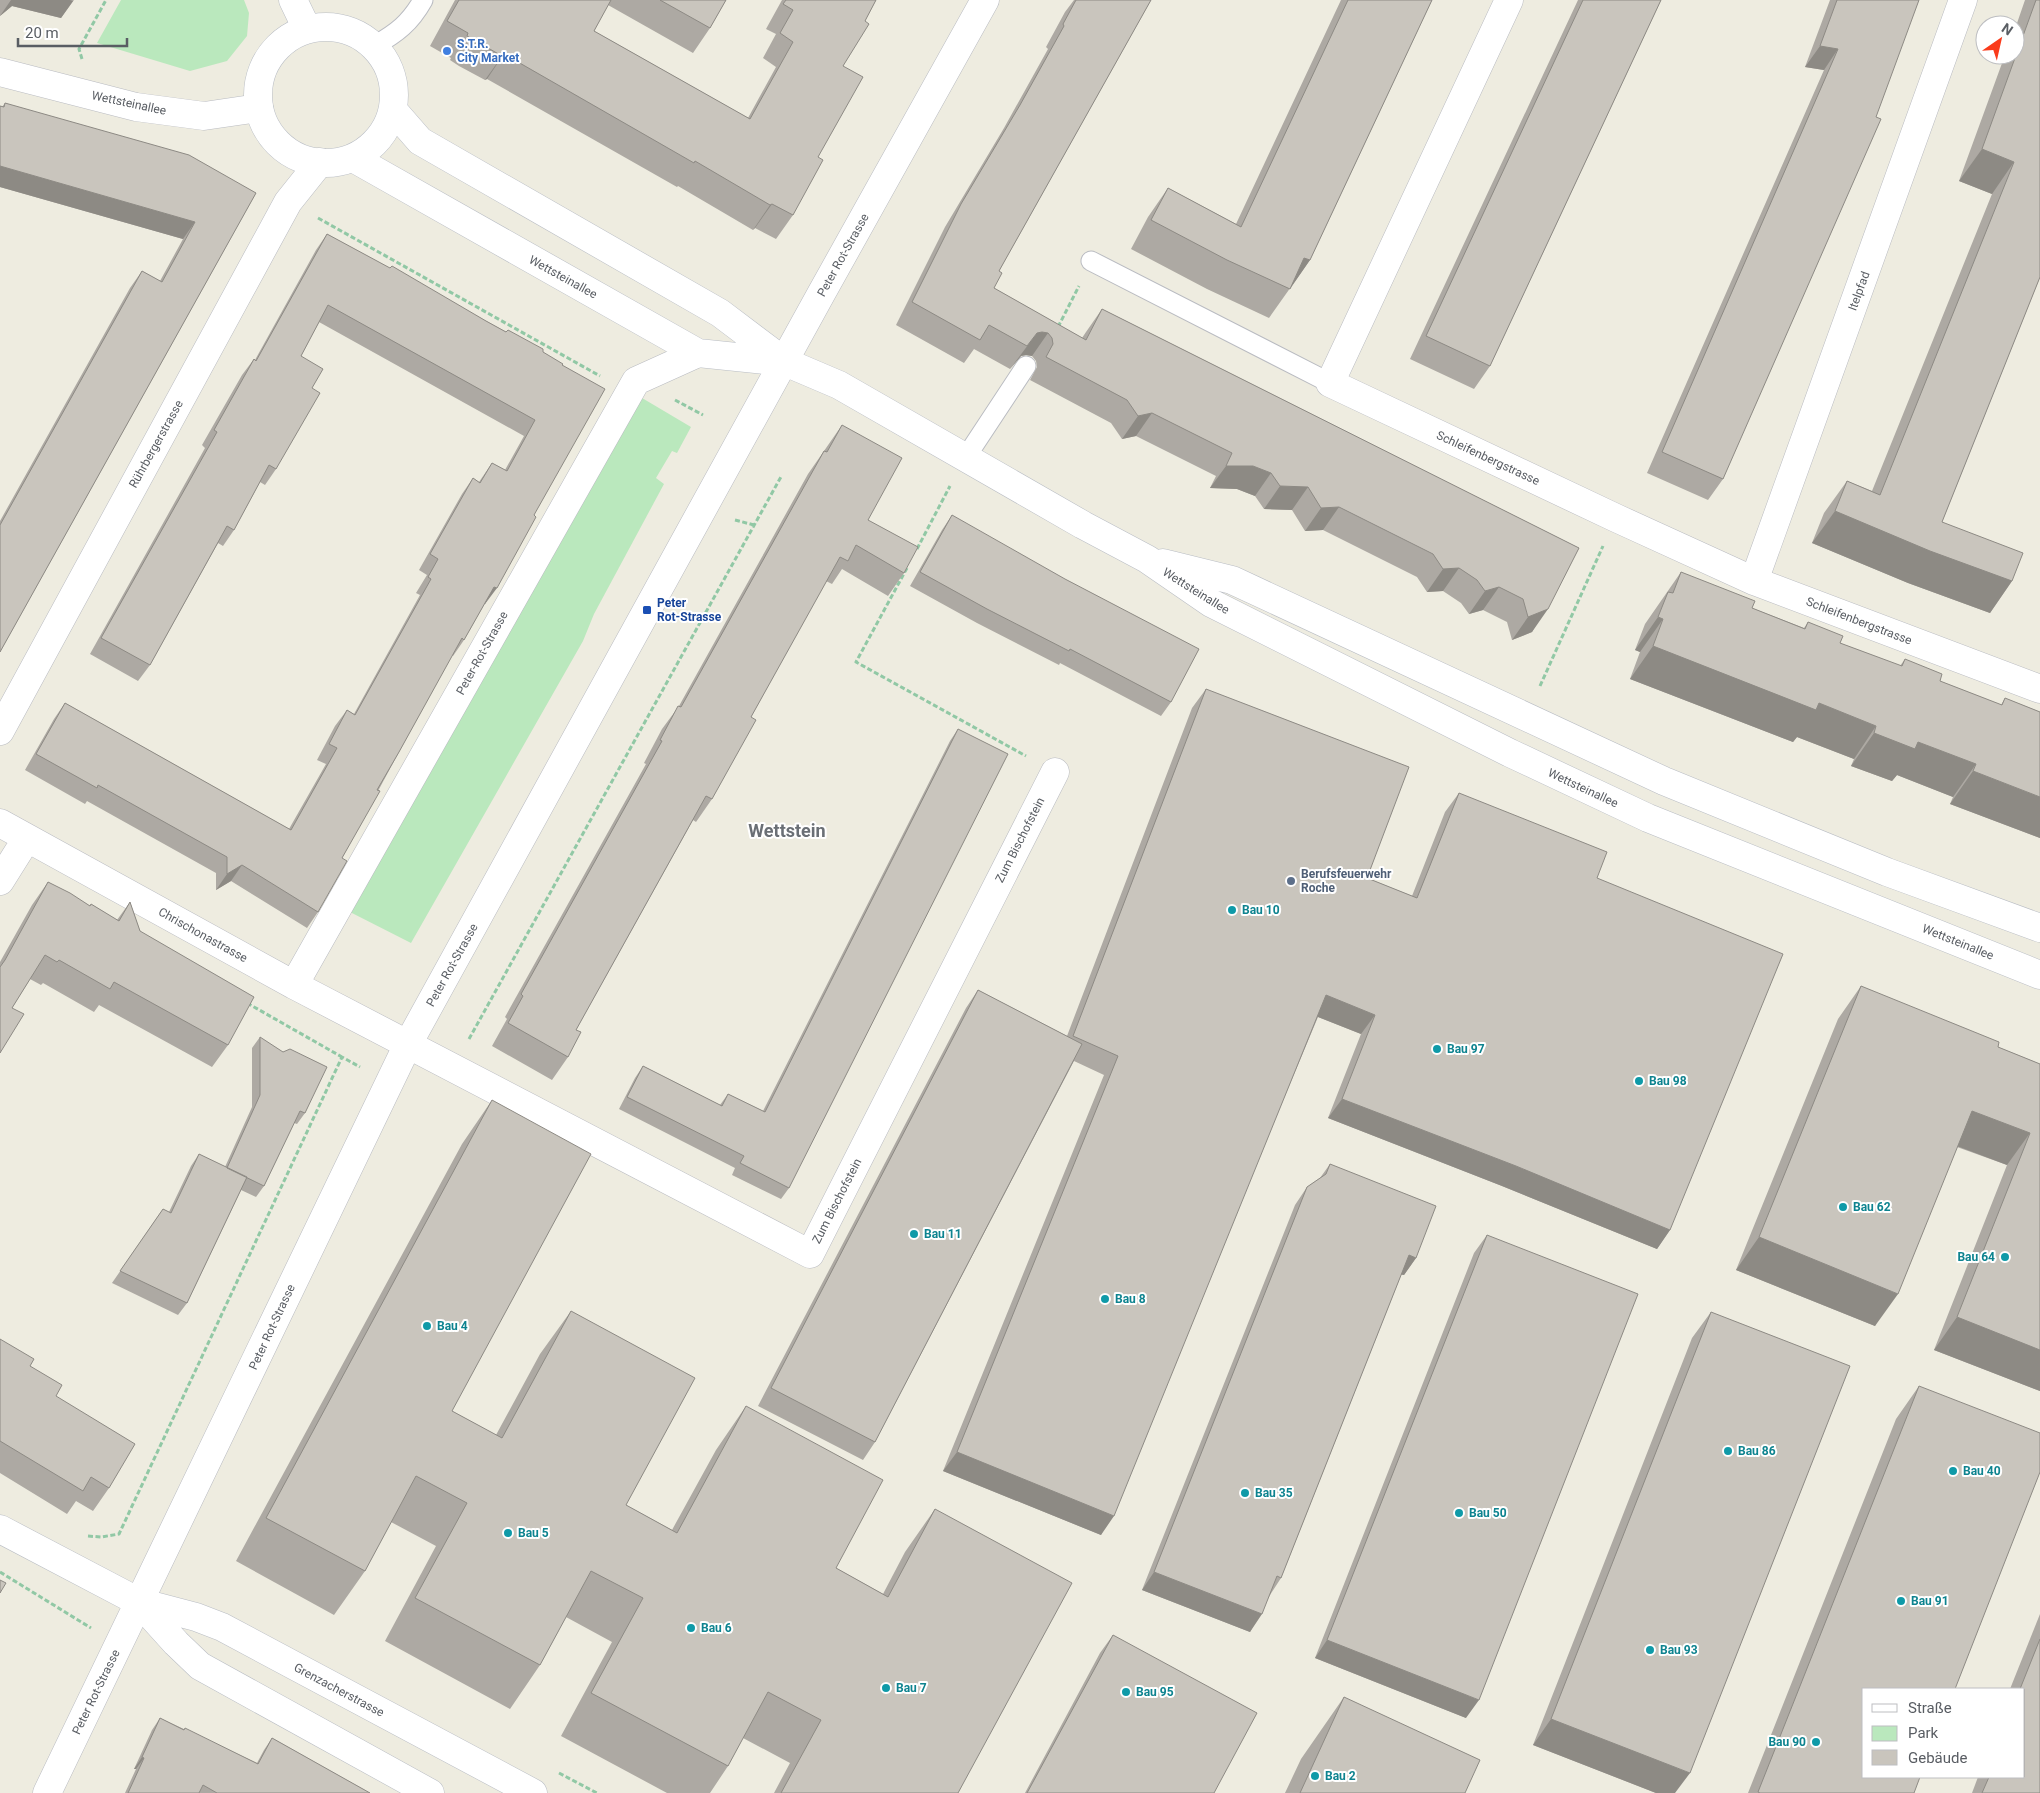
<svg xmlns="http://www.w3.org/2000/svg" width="2040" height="1793" font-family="Roboto,sans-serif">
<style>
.green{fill:#bae8bd}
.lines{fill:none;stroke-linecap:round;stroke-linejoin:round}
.service-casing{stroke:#b9bbc1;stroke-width:21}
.minor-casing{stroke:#b9bbc1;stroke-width:29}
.secondary-casing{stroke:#b9bdc4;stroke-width:29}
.path{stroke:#91c8a5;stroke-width:3;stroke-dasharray:5 2.5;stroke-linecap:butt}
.service{stroke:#fff;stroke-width:19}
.minor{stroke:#fff;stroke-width:28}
.secondary{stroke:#fff;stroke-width:28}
.wall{fill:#ada9a3}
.shaded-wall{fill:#8d8a84}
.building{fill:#c9c5bd;stroke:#8d8a84}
.shop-dot{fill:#3f7fe0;stroke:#fff;stroke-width:2}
.transit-dot{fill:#1a4fb4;stroke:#fff;stroke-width:2}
.service-dot{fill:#5c6f8a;stroke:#fff;stroke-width:2}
.culture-dot{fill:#0f9aa8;stroke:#fff;stroke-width:2}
.labels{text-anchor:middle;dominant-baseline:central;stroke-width:4;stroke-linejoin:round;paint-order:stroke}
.shop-label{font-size:12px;font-weight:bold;fill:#366cbe;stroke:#fff;text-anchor:start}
.street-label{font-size:12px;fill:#595d63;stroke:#fff}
.transit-label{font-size:12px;font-weight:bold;fill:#164399;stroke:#fff;text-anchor:start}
.service-label{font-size:12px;font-weight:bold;fill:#4e5e75;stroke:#fff;text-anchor:start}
.culture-label{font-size:12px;font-weight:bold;fill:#0d838f;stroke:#fff;text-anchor:start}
.district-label{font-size:18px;font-weight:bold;fill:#6a6f75;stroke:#fff}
</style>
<rect width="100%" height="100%" fill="#eeece0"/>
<path class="green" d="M121 0H244L249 13 247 36 227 61 190 71 97 43Z
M637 395 691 427 677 453 672 451 656 478 664 484 594 614 583 641 411 943 346 910Z"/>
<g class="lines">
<defs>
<path id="service" d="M374 46C397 33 410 23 423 0
M1091 261 1330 383
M966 457 1026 366"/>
<path id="minor" d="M1509 0 1330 383 1616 518 1754 581 2040 689
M0 72 136 107 204 116 259 108
M1754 581 1963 0
M0 731 288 202 320 162
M0 823 294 985 810 1254 1055 772
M0 881 27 838
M294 985 636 381 698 353
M47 1793 408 1044 821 294 985 0"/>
<path id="secondary" d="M293 0 307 29
M258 95a68 68 0 1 1 136 0a68 68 0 1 1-136 0Z
M393 110 420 141 720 313 785 362 839 385 1083 525 1147 559 1211 603 1510 753 1648 818 2040 975
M353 158 698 353 785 362
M1163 563 1232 580 1664 781 1887 872 2040 928
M0 1529 139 1602 196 1617 222 1627 533 1793
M139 1602 176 1643 200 1666 430 1793"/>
</defs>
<use href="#service" class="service-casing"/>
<use href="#minor" class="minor-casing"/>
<use href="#secondary" class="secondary-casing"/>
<path class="path" d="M82 59 79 49 106 0
M318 218 600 376
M1058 327 1079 286
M675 400 703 415
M735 520 754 525
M917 549 950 486
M907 568 856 662 1026 756
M1540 686 1603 546
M247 1003 342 1057
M469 1039 782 475
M88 1536 101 1537 119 1534 342 1057 360 1067
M0 1572 91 1628
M559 1773 597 1793"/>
<use href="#service" class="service"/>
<use href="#minor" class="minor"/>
<use href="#secondary" class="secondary"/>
</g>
<path class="wall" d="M0 0H74L61 18 12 6 0 16Z
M455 0H726L710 28 693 53 608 5 594 31 748 118 776 67 763 58 776 34 766 29 782 0H876L865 21 843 66 818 157 793 215 776 239 755 228 753 230 678 186 677 187 487 79 485 80 459 66 450 60 451 58 430 46Z
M1074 0H1151L999 271 994 288 1082 338 1086 332 1102 309 1579 548 1532 632 1512 640 1507 622 1483 610 1469 614 1461 603 1443 591 1427 592 1417 577 1323 530 1305 531 1292 510 1264 509 1255 496 1237 489 1210 488 1216 476 1136 436 1122 439 1111 423 1030 380 1037 367 1036 361 1032 356 1026 355 1021 356 1010 369 974 349 964 363 896 325 945 227 1004 128 1048 49 1046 47 1065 12Z
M1341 0H1432L1310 260 1269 318 1207 289 1131 249 1148 217 1168 188 1236 224Z
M1578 0H1661L1490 366 1474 389 1410 359Z
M1830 0H1919L1723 479 1708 500 1647 473 1824 70 1805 67Z
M2025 0H2040V277L1942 522 2012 581 1990 613 1908 583 1812 543 1824 513 1847 481 1872 491 1992 194 1959 181 2005 55H2015V29Z
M5 103 256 193 0 652V521L130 288 142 271 160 281 183 239 0 187V106L2 107Z
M327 234 543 352 562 365 534 515 485 604V603L464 640 453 656 452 655 399 752 342 858 318 912 307 928 231 881 216 890V873L87 801 85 804 25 770 54 719 65 703 289 829 326 764 317 760 335 726 347 710 354 714 420 595 416 593 427 575 419 570 462 494 473 478 479 482 492 463 505 470 524 436 319 322 301 356 312 388 276 469 265 485 260 482 234 530 223 546 218 543 150 665 138 681 90 654 205 448 202 445 242 375 254 359 255 360 316 250Z
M842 425 868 520 904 573 888 596 842 569 832 584 826 581 751 717 712 799 696 822 693 820 576 1030 568 1057 552 1080 492 1046 507 1019 505 1017 646 764 644 763 662 729 679 706 808 474Z
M952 515 1171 702 1161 716 1060 663 1059 665 977 623 910 586 942 530Z
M1681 572 1752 608 1804 628 1808 622 1840 643 1900 666 1905 659 1940 681 2001 705 2005 698 2040 712V838L1950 804 1953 797 1897 775 1892 781 1851 766 1854 759 1797 737 1793 742 1630 679 1640 652 1635 650 1645 624Z
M1206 689 1367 878 1412 896 1445 812 1459 793 1597 878 1670 1230 1657 1249 1502 1186 1328 1118 1361 1034 1318 1017 1101 1535 943 1471 1104 1075 1074 1061 875 1442 863 1460 758 1406 966 1008 978 990 1067 1036 1192 708Z
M958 729 789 1188 781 1199 732 1175 735 1168 619 1109 635 1078 643 1066 720 1105 728 1094 763 1111 950 741Z
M48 882 90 906 91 904 117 920 130 902 140 931 228 1045 212 1067 99 1005 94 1012 43 983 41 985 30 979 12 1008 0 1053V962L32 905Z
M1861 986 1998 1047 2040 1064V1391L1934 1350 2007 1165 1957 1147 1875 1326 1736 1270 1838 1019Z
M260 1037 305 1113 297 1124 294 1123 264 1186 256 1197 241 1190 187 1303 178 1315 112 1283 163 1209 169 1212 191 1166 199 1154 225 1167 252 1107V1048Z
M492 1100 452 1411 496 1435 540 1354 571 1311 626 1505 672 1530 716 1450 746 1406 836 1568 883 1594 905 1552 935 1509 958 1793H774L790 1763 743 1738 728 1766 710 1793H667L561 1736 612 1642 566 1617 540 1665 510 1709 385 1641 436 1546 391 1522 365 1571 334 1615 236 1561 462 1144Z
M1330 1164 1416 1258 1404 1275H1401L1281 1578 1270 1595 1250 1632 1142 1590 1295 1205 1307 1187 1320 1178Z
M1487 1235 1466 1718 1315 1658 1474 1253Z
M1711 1312 1675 1793H1656L1533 1745 1692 1338Z
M0 1339 30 1366 56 1396 109 1488 93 1511 76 1501 67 1514 0 1473Z
M1919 1386 1914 1793H1748L1896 1419Z
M2040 1614V1793H1972L1978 1777H2024V1689H2010Z
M1113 1635 1214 1793H1025L1100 1653Z
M1344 1697 1465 1793H1285L1301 1759Z
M160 1718 257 1763 264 1750 272 1738 370 1793H125L136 1769H134L152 1730Z"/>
<path class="shaded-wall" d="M11 0H70L73 1 61 18 12 6 0 16Z
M1820 46 1838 49 1824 70 1805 67Z
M504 54 487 79 485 80 502 56Z
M1982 149 2014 162 1992 194 1959 181Z
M0 166 195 222 183 239 0 187Z
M772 204 755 228 753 230 770 205Z
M1304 258 1310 260 1290 289Z
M1042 332 1048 333 1032 356 1026 355 1021 356 1010 369 1037 333Z
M1152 413 1136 436 1122 439 1138 416Z
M1226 466H1253L1271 473 1255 496 1237 489 1210 488Z
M1280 486 1308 487 1292 510 1264 509Z
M1339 507 1323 530 1305 531 1321 508Z
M1835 511 2012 581 1990 613 1908 583 1812 543Z
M1459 568 1443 591 1427 592 1443 569Z
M494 587 497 588 485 604 483 603Z
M1499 587 1483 610 1469 614 1485 591Z
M1548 609 1532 632 1512 640 1528 617Z
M1658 617 1663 619 1640 652 1635 650Z
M1653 646 1819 703 1876 726 1854 759 1797 737 1793 742 1630 679Z
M1874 733 1918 742 1976 764 1953 797 1897 775 1892 781 1851 766Z
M1973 771 2040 797V838L1950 804Z
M242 865 231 881 216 890 227 874Z
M1326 995 1375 1015 1361 1034 1313 1015Z
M1342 1099 1516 1166 1670 1230 1657 1249 1502 1186 1328 1118Z
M1972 1111 2030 1133 2007 1165 1949 1143Z
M1759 1237 1898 1294 1875 1326 1736 1270Z
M1409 1255 1416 1258 1404 1275 1397 1273Z
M1957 1317 2040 1350V1391L1934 1350Z
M957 1452 1114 1516 1101 1535 943 1471Z
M1154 1572 1262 1614 1250 1632 1142 1590Z
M1327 1640 1479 1700 1466 1718 1315 1658Z
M1551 1719 1690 1773 1675 1793H1656L1533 1745Z
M142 1757 144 1758 136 1769H134Z"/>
<path class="building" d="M459 0H611L594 31 750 119 793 42 780 33 793 10 783 4 786 0H876L865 21 869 24 843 66 863 77 818 157 823 160 793 215 772 204 770 205 695 161 694 163 504 54 502 56 467 36 468 33 447 21Z
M660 0H726L710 28Z
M1076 0H1151L999 271 1002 273 994 288 1086 340 1102 309 1579 548 1548 609 1528 617 1523 599 1499 587 1485 591 1477 580 1459 568 1443 569 1433 554 1339 507 1321 508 1308 487 1280 486 1271 473 1253 466H1226L1232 453 1152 413 1138 416 1127 400 1046 357 1053 344 1052 338 1048 333 1042 332 1037 333 1027 346 989 325 980 340 912 302 961 204 1020 105 1064 26 1063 24Z
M1348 0H1432L1310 260 1304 258 1290 289 1227 260 1151 220 1168 188 1241 227Z
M1583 0H1661L1490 366 1426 336Z
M1837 0H1919L1876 117 1881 119 1723 479 1662 452 1838 49 1820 46Z
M2036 0H2040V277L1942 522 2023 553 2012 581 1930 551 1835 511 1847 481 1880 495 2014 162 1982 149Z
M5 103 189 155 256 193 0 652V525L142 271 162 282 195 222 0 166V106L4 107Z
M327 234 390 268 392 266 486 321 506 332 508 330 543 349V352L563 364 562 365 605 389 534 515 536 517 497 588 494 587 464 640 462 638 399 752 377 790 380 791 342 858 347 861 318 912 242 865 227 874V857L98 785 97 788 36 754 65 703 291 830 337 748 329 744 347 710 355 715 431 579 428 577 438 559 430 554 473 478 480 483 492 463 507 471 535 420 328 305 301 356 323 369 312 388 320 393 276 469 269 465 234 530 227 526 150 665 101 638 217 432 214 430 254 359 256 361Z
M842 425 902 458 868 520 918 547 904 573 856 545 848 561 840 557 751 717 756 720 712 799 706 796 576 1030 581 1032 568 1057 508 1023 523 996 521 994 662 741 660 740 678 706 681 707 824 451 827 452Z
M952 515 1065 579 1199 649 1171 702 1070 649 1069 651 987 609 920 572Z
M1681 572 1755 601 1752 608 1805 629 1808 622 1843 636 1840 643 1902 666 1905 659 1942 674 1940 681 2002 705 2005 698 2040 712V797L1973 771 1976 764 1918 742 1915 749 1874 733 1876 726 1819 703 1816 710 1653 646 1663 619 1658 617 1668 592 1673 593Z
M1206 689 1409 767 1367 878 1417 898 1459 793 1607 852 1597 878 1783 954 1670 1230 1516 1166 1342 1099 1375 1015 1326 995 1114 1516 957 1452 1118 1056 1073 1036Z
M958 729 1008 754 789 1188 740 1163 744 1156 627 1097 643 1066 722 1106 728 1094 765 1112Z
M48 882 70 893 90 906 91 904 119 921 130 902 140 931 254 997 228 1045 114 982 110 989 59 960 57 962 45 955 12 1008 24 1014 0 1053V967L5 960Z
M1861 986 1999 1042 1998 1047 2040 1064V1350L1957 1317 2030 1133 1972 1111 1898 1294 1759 1237Z
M978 990 1082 1044 875 1442 771 1388Z
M260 1037 283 1052 290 1049 327 1067 305 1113 300 1111 264 1186 227 1168 260 1095Z
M492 1100 591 1154 452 1411 502 1438 571 1311 695 1378 626 1505 677 1533 746 1406 883 1480 836 1568 888 1597 935 1509 1072 1583 958 1793H781L821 1720 768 1692 728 1766 591 1693 643 1598 591 1571 540 1665 415 1598 467 1503 416 1476 365 1571 266 1518Z
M199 1154 247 1177 187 1303 120 1271 163 1209 171 1213Z
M1330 1164 1436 1206 1416 1258 1409 1255 1281 1578 1277 1576 1262 1614 1154 1572 1307 1187 1326 1174Z
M1487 1235 1638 1294 1479 1700 1327 1640Z
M1711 1312 1850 1366 1690 1773 1551 1719Z
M0 1339 34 1359 30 1366 62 1385 56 1396 135 1444 109 1488 91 1477 83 1491 0 1441Z
M1919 1386 2040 1433V1472L1955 1689H1864V1777H1920L1914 1793H1760L1758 1792Z
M0 1580 6 1583 0 1593Z
M1113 1635 1257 1713 1214 1793H1027Z
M2040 1639V1793H1982L1989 1777H2024V1689H2020Z
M1344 1697 1480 1760 1465 1793H1300Z
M160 1718 184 1730 185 1728 258 1764 272 1738 370 1793H217L203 1785 199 1793H128L144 1758 142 1757Z"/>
<circle class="shop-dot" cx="447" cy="51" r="5"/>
<rect class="transit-dot" x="642" y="605" width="10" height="10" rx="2.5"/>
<circle class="service-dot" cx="1291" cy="881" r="5"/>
<g class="culture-dot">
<circle cx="1232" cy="910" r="5"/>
<circle cx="1437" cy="1049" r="5"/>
<circle cx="1639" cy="1081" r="5"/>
<circle cx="1843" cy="1207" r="5"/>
<circle cx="914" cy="1234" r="5"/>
<circle cx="2005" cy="1257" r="5"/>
<circle cx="1105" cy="1299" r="5"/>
<circle cx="427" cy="1326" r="5"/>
<circle cx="1728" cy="1451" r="5"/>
<circle cx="1953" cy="1471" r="5"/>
<circle cx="1245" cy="1493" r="5"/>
<circle cx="1459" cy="1513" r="5"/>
<circle cx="508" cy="1533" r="5"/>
<circle cx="1901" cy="1601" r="5"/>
<circle cx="691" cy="1628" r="5"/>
<circle cx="1650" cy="1650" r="5"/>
<circle cx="886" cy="1688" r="5"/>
<circle cx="1126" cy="1692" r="5"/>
<circle cx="1816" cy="1742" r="5"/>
<circle cx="1315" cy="1776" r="5"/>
</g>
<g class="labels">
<g class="shop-label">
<text x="457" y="44">S.T.R.<tspan x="457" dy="14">City Market</tspan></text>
</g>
<g class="street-label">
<text transform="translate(129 103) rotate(12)">Wettsteinallee</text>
<text transform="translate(843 255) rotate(-61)">Peter Rot-Strasse</text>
<text transform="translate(563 277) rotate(29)">Wettsteinallee</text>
<text transform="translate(1859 291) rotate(-70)">Itelpfad</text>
<text transform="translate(156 444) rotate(-61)">Rührbergerstrasse</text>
<text transform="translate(1488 458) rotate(25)">Schleifenbergstrasse</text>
<text transform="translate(1196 591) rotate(32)">Wettsteinallee</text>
<text transform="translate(1859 621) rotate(21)">Schleifenbergstrasse</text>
<text transform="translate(482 653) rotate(-61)">Peter-Rot-Strasse</text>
<text transform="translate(1583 788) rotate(25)">Wettsteinallee</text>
<text transform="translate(1020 840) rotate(-63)">Zum Bischofstein</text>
<text transform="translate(203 935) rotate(29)">Chrischonastrasse</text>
<text transform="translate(1958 942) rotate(22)">Wettsteinallee</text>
<text transform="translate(452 965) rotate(-61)">Peter Rot-Strasse</text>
<text transform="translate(837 1201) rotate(-63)">Zum Bischofstein</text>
<text transform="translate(272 1327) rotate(-65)">Peter Rot-Strasse</text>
<text transform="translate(339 1690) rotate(28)">Grenzacherstrasse</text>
<text transform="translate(96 1692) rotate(-64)">Peter Rot-Strasse</text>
</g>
<g class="transit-label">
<text x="657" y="603">Peter<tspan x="657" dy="14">Rot-Strasse</tspan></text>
</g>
<g class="service-label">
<text x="1301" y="874">Berufsfeuerwehr<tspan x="1301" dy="14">Roche</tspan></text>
</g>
<g class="culture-label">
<text x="1242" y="910">Bau 10</text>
<text x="1447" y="1049">Bau 97</text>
<text x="1649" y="1081">Bau 98</text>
<text x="1853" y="1207">Bau 62</text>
<text x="924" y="1234">Bau 11</text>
<text x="1995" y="1257" text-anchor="end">Bau 64</text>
<text x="1115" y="1299">Bau 8</text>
<text x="437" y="1326">Bau 4</text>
<text x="1738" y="1451">Bau 86</text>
<text x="1963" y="1471">Bau 40</text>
<text x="1255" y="1493">Bau 35</text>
<text x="1469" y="1513">Bau 50</text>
<text x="518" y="1533">Bau 5</text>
<text x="1911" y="1601">Bau 91</text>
<text x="701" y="1628">Bau 6</text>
<text x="1660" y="1650">Bau 93</text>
<text x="896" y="1688">Bau 7</text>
<text x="1136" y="1692">Bau 95</text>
<text x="1806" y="1742" text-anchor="end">Bau 90</text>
<text x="1325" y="1776">Bau 2</text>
</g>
<g class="district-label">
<text x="787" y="830">Wettstein</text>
</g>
</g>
<rect x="1862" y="1688" width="162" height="90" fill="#ffffff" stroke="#bdbec1"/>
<rect x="1872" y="1704" width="25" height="8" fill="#ffffff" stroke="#bdbec1"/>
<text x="1908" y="1713" font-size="15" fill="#595d63">Straße</text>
<rect x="1872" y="1726" width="25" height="15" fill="#bae8bd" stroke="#bdbec1"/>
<text x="1908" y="1738" font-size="15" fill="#595d63">Park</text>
<rect x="1872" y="1750" width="25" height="15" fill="#c9c5bd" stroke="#bdbec1"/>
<text x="1908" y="1763" font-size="15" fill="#595d63">Gebäude</text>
<g transform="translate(2000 40) rotate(34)"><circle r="24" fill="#ffffff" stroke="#bdbec1"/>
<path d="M0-4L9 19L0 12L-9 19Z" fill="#fa3b1b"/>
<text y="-8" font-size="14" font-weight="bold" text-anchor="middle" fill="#595d63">N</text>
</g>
<path d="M18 38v8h109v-8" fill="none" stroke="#595d63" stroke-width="2.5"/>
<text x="25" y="38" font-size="15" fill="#595d63" stroke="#ffffff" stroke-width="4" paint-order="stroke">20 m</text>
</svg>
